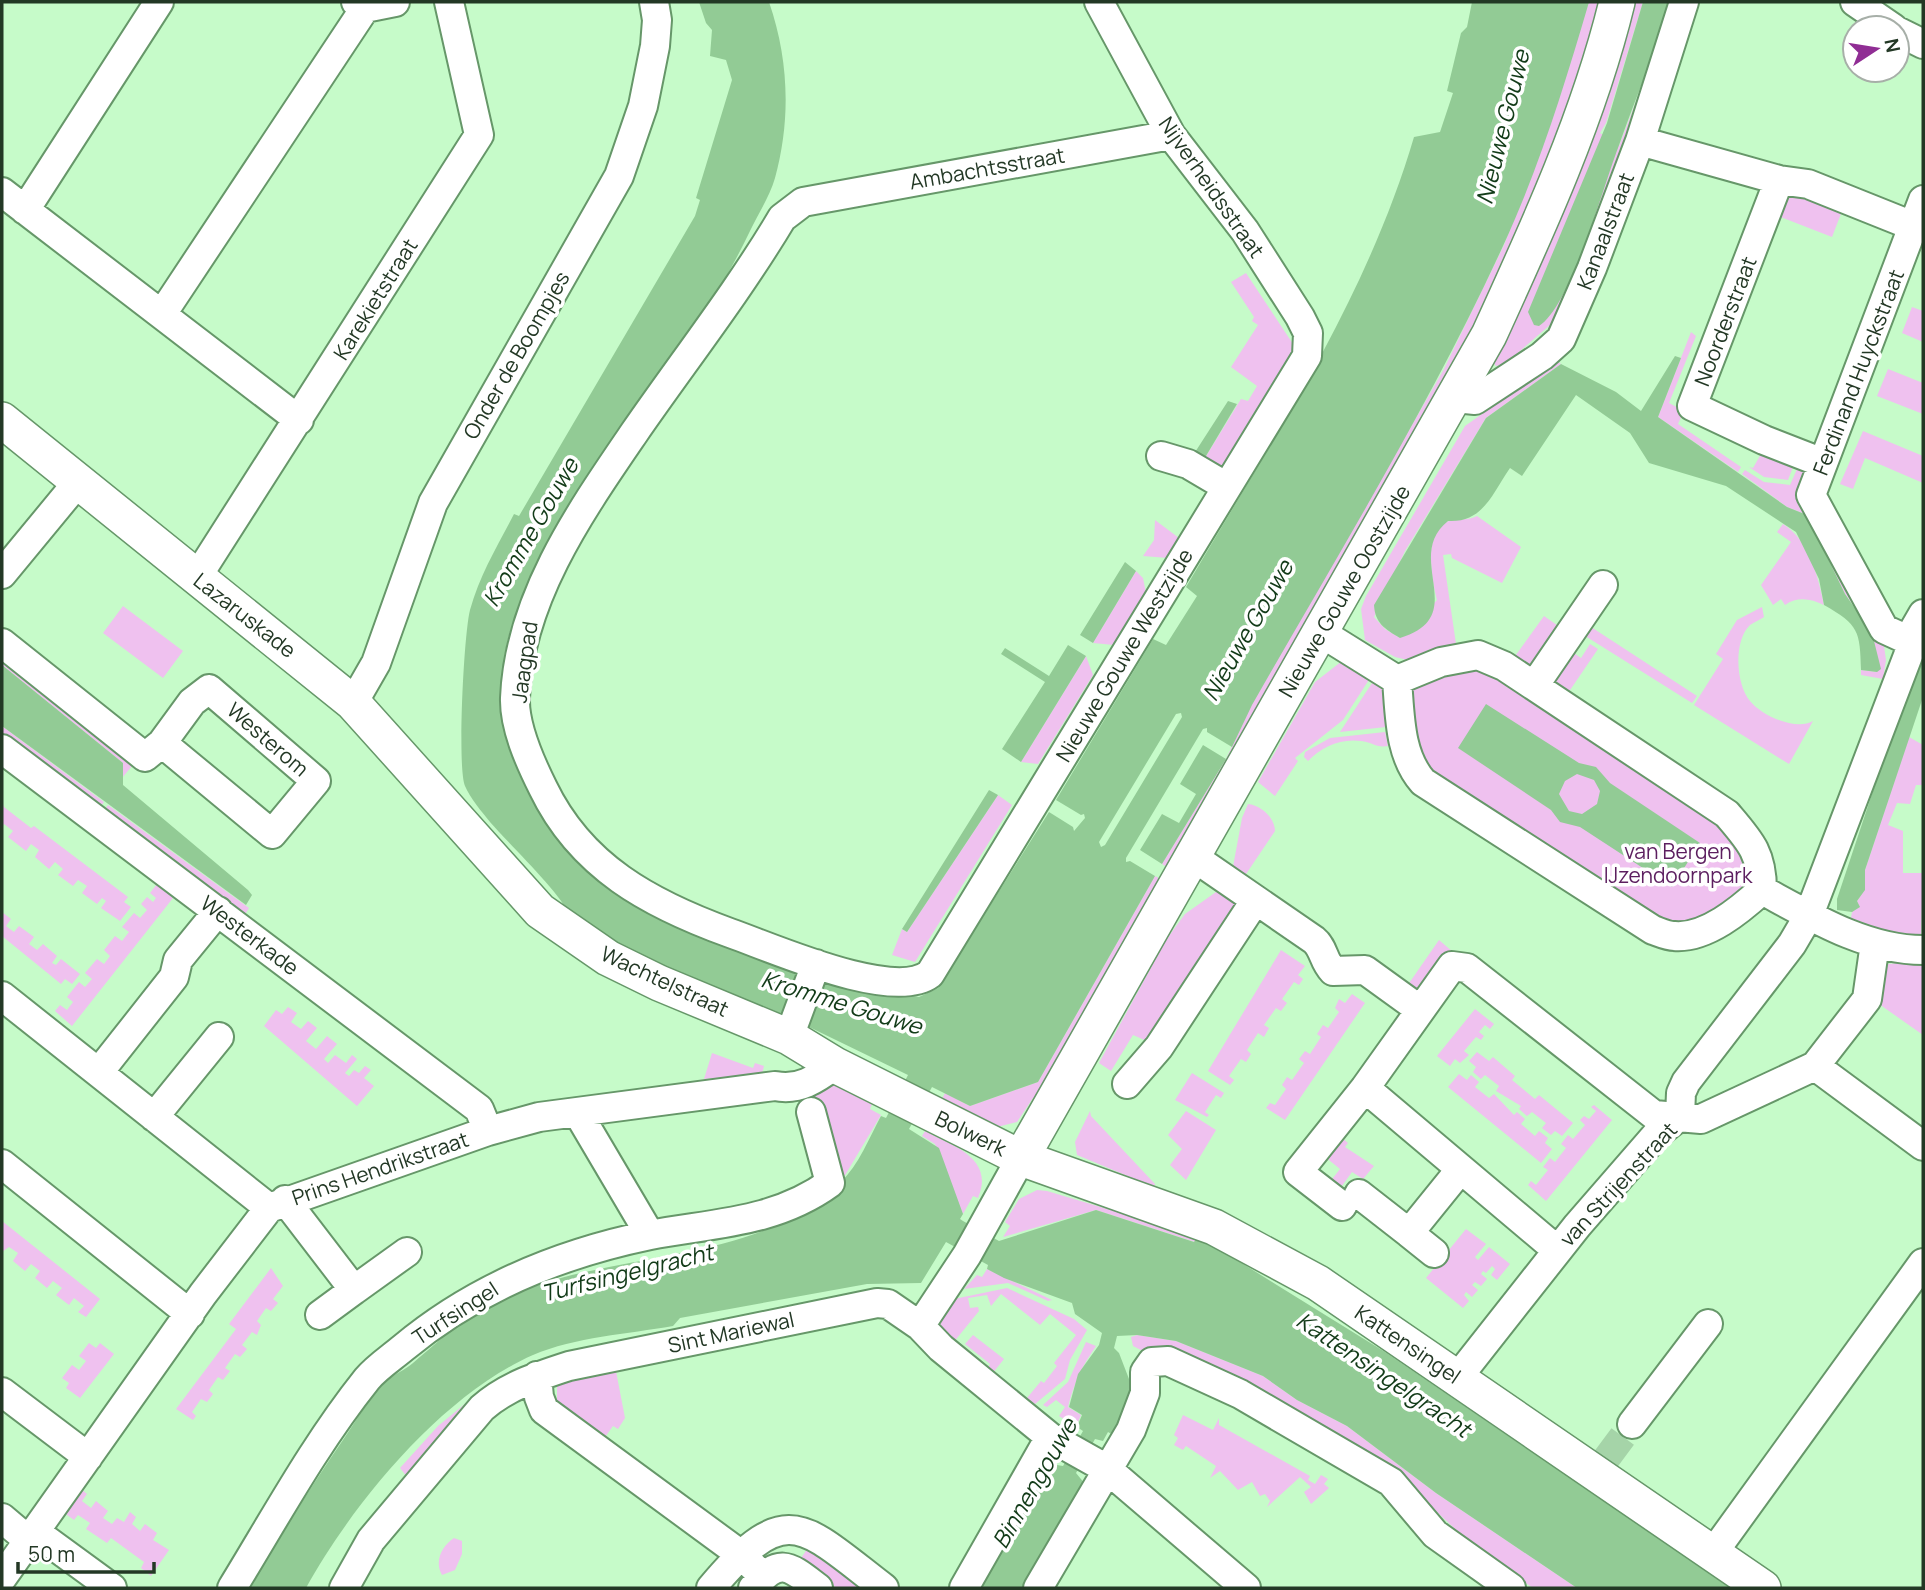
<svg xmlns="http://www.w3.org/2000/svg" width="1925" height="1590" font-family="Manrope,sans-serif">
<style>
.green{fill:#efc1ef}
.water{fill:#92cb95;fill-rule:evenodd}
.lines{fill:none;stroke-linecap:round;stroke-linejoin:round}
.minor-tunnel{stroke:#a5d4a8;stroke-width:28;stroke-dasharray:28 14;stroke-linecap:butt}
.minor-casing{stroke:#669769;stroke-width:32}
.major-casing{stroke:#669769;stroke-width:38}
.minor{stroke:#fff;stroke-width:28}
.major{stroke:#fff;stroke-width:35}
.labels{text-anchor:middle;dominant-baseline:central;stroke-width:7;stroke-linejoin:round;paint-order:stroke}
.street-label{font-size:21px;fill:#233825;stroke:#fff}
.park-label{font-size:21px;fill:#5c1e5f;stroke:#fff}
.water-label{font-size:23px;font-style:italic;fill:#123b18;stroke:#fff}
</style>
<rect width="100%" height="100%" fill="#c6fbc9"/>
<path class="green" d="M1589 2H1608L1567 128 1479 334 1173 871 1162 864 1226 759 1251 706 1444 369 1504 245 1528 183Z
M1628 2H1643L1606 123 1600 133 1619 146 1646 75 1668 2H1675L1654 73 1558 318 1505 364 1496 366 1491 360Z
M1803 189 1844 206 1832 237 1778 216 1783 198Z
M1246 273 1295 347 1217 476 1200 466 1241 399 1248 401 1257 386 1231 367 1258 325 1252 321 1254 317 1231 282Z
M1912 307 1923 311V342L1902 333Z
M1691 332 1696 336 1669 403 1684 411 1678 424 1741 467 1738 472 1658 417Z
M1557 361 1561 364 1486 418 1405 551 1374 617 1385 629 1400 638 1437 600C1432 581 1422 529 1449 521 1459 518 1468 521 1477 516L1521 547 1502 583 1452 558 1451 554 1443 555 1456 644 1428 650 1412 661 1395 657 1365 640 1361 609 1366 596 1465 426Z
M1888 369 1923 383V414L1877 396Z
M1863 431 1923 456V483L1865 458 1853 489 1840 484Z
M1761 454 1796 459 1788 480 1764 477 1749 467 1753 468Z
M1801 460 1883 639 1886 660 1883 679 1861 675V670L1877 672 1860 614 1845 594 1807 515 1787 507 1742 474 1745 470 1764 482 1790 485Z
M1155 520 1179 538 1168 558 1143 556 1154 540Z
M1783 524C1809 540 1818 576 1824 605 1811 599 1798 596 1785 605L1781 599 1773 605 1761 585 1791 542 1777 532Z
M1136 571 1143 578 1146 593 1114 645 1093 643Z
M123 606 183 651 163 678 103 633Z
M1762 607 1764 617C1760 620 1754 622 1750 625 1733 641 1736 685 1750 701 1762 716 1796 731 1813 721L1789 764 1694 705 1723 659 1716 654 1737 620Z
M1544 616 1564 630 1534 666 1526 667 1513 659Z
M1588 625 1697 696 1692 703 1582 634Z
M1590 644 1598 649 1566 696 1552 682 1568 649 1581 658Z
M1086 656 1093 675 1038 764 1021 762Z
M2 657 137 760 122 778 123 763 2 665Z
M1346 658 1374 672 1343 720 1295 758 1298 761 1275 796 1258 782 1315 682Z
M1491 666 1723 816 1755 872 1741 900 1670 930 1433 777 1416 759 1408 689 1422 675Z
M1372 683 1384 688 1390 717 1384 719 1386 727 1340 732Z
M2 726 104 802 96 813 2 742Z
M1385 732 1388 746C1376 748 1372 742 1361 741 1341 738 1321 747 1308 761L1304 757 1305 752 1330 738Z
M1909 737 1923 745V785H1916L1910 804 1897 803 1888 825 1903 831V873H1923L1921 935H1897L1851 918 1852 912 1859 907 1857 901 1865 889V870Z
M998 795 1012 805 915 962 892 955 902 929 907 932Z
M2 802 4 807 31 828 34 826 128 897 124 902 131 907 120 921 101 908 106 901 102 898 97 904 82 893 87 886 78 880 73 886 58 875 63 869 55 862 49 869 35 857 39 850 31 844 26 851 8 837 13 831 4 824 2 827Z
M1248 804C1261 805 1275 818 1275 831L1242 880 1232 872 1242 818Z
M108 805 249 908 241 921 100 816Z
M1155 876 1162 880 1038 1101 1033 1098 1017 1122 997 1127 942 1099 945 1093 970 1106 1038 1082Z
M157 884 173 898 72 1026 55 1011 60 1005 67 1010 73 1002 67 997 79 982 85 987 92 979 85 973 97 959 104 964 110 956 104 950 115 936 122 941 129 932 122 927 134 913 140 918 147 910 141 904 147 897 153 902 156 898 150 893Z
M1216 892 1223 893 1242 906 1149 1042 1133 1035 1111 1071 1099 1063 1166 940 1185 914Z
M2 912 11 919 6 926 14 932 19 926 34 937 29 944 37 950 43 944 57 956 52 963 56 965 61 959 80 974 72 984 65 979 61 984 2 936Z
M1439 940 1453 952 1423 994 1405 989Z
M1281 950 1305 966 1298 975 1303 979 1299 985 1294 982 1282 999 1287 1003 1281 1011 1276 1008 1264 1025 1269 1028 1264 1037 1258 1033 1247 1050 1251 1054 1246 1062 1241 1059 1229 1076 1234 1080 1230 1085 1208 1071Z
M1923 961V1035L1879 1004 1888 964Z
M1352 994 1365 1003 1285 1120 1266 1108 1270 1103 1275 1105 1286 1089 1282 1085 1287 1077 1292 1080 1304 1063 1299 1059 1305 1051 1310 1054 1321 1037 1317 1034 1323 1025 1328 1028 1339 1012 1335 1008 1339 999 1345 1003Z
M288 1007 297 1013 291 1022 301 1029 308 1021 317 1028 306 1041 316 1049 327 1036 337 1044 324 1059 328 1063 335 1055 346 1063 352 1055 357 1059 345 1073 349 1076 354 1070 359 1073 365 1066 371 1070 364 1078 374 1086 357 1106 264 1026 276 1010 282 1014Z
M1475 1009 1494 1024 1490 1029 1485 1025 1479 1032 1484 1036 1481 1040 1476 1037 1464 1051 1469 1055 1460 1063 1455 1059 1450 1066 1437 1056Z
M1477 1052 1489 1061 1493 1057 1515 1076 1512 1080 1535 1099 1539 1095 1573 1123 1562 1136 1555 1131 1551 1135 1542 1128 1546 1123 1532 1112 1527 1116 1519 1109 1521 1106 1496 1091 1499 1086 1485 1075 1481 1079 1473 1072 1476 1067 1469 1061Z
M712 1053 753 1068 755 1063 764 1066 762 1074 704 1079Z
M1192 1073 1224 1093 1221 1098 1216 1095 1205 1112 1209 1115 1207 1117 1175 1100Z
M1459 1074 1467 1080 1471 1075 1479 1082 1475 1087 1489 1098 1494 1094 1514 1115 1517 1112 1525 1119 1521 1124 1535 1136 1539 1131 1548 1138 1545 1143 1552 1149 1541 1163 1448 1087Z
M827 1084 840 1086 872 1104 870 1109 881 1115 841 1182 803 1098Z
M1594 1105 1612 1120 1546 1201 1528 1185 1531 1181 1536 1185 1548 1170 1543 1167 1550 1158 1555 1162 1566 1148 1561 1144 1568 1135 1573 1139 1585 1125 1580 1120 1584 1116 1589 1119 1596 1111 1591 1107Z
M1090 1111 1091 1116 1155 1184 1154 1187 1077 1155 1075 1142Z
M1186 1111 1216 1130 1186 1180 1170 1165 1182 1149 1168 1135Z
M925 1131C953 1146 995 1158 978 1198L973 1196 963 1214 935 1144 922 1136Z
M1336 1133 1348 1143 1345 1147 1374 1166 1363 1179 1352 1172 1339 1190 1329 1183 1340 1169 1324 1156Z
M1037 1190 1047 1191 1198 1236 1195 1242 1096 1210 1003 1237 1010 1226 1005 1222 1019 1199Z
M2 1221 100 1299 86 1317 78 1312 84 1306 74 1298 69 1305 56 1295 62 1288 53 1281 47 1288 35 1278 40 1271 31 1264 25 1271 13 1261 18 1253 9 1247 2 1252Z
M1466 1229 1486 1244 1475 1257 1478 1260 1489 1247 1510 1264 1497 1280 1491 1275 1495 1269 1492 1266 1486 1273 1483 1271 1481 1274 1487 1279 1481 1286 1475 1282 1472 1285 1478 1290 1472 1297 1466 1292 1464 1295 1469 1301 1463 1308 1426 1278Z
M271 1268 283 1286 273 1299 278 1303 271 1311 266 1308 257 1321 261 1325 257 1335 252 1332 242 1345 247 1349 240 1357 235 1354 225 1368 230 1371 223 1380 218 1377 209 1390 213 1394 207 1402 201 1399 192 1412 196 1416 193 1420 176 1409 236 1329 229 1324Z
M987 1269 1052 1300 1048 1301 1008 1283 964 1289 977 1275 982 1277Z
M1007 1288 1074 1319 1087 1330 1070 1360 1065 1379 1035 1404 1027 1398 1041 1381 1044 1383 1057 1366 1054 1363 1076 1335 1050 1314 1040 1325 1001 1294 991 1306 987 1295 968 1298 970 1308 978 1307 979 1311 953 1343 940 1328 941 1320 954 1299Z
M973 1335 1004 1359 992 1374 987 1370 990 1364 965 1344Z
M1137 1335 1176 1341 1263 1376 1297 1400 1347 1426 1436 1493 1577 1588H1533L1479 1551 1412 1489 1133 1346 1131 1337Z
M1086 1342 1096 1346C1082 1366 1074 1383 1068 1407L1081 1415 1076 1427 1059 1416 1065 1407 1056 1400 1047 1407 1043 1405 1068 1382Z
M89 1343 96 1348 100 1343 114 1354 80 1398 66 1388 69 1383 62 1378 72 1365 79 1370 86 1361 79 1356Z
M615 1366 625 1418 618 1429 613 1426 603 1440 557 1401V1384Z
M489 1384 492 1391 411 1482 400 1468 438 1426Z
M1183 1415 1213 1430 1219 1418V1425L1310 1476 1308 1480 1315 1484 1321 1475 1328 1479 1324 1484 1329 1488 1311 1504 1304 1492 1311 1487 1300 1477 1267 1507 1270 1501 1265 1494 1260 1496 1252 1482 1238 1490 1220 1471 1210 1478 1216 1466 1186 1446 1183 1450 1174 1445 1178 1438 1174 1435Z
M81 1489 87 1494 82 1501 91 1508 96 1501 108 1511 103 1518 112 1524 117 1518 124 1522 130 1512 136 1517 132 1524 140 1531 145 1524 157 1533 153 1540 169 1550 151 1576 141 1568 144 1562 111 1538 107 1543 86 1529 90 1523 78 1515 74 1520 63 1512Z
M454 1538 462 1541V1554L455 1570 442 1575C434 1561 442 1546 454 1538Z
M810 1545 866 1588H837L799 1561Z"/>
<path class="water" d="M699 2H769C789 60 791 119 775 178 770 196 758 214 750 231 709 317 650 393 597 472 563 523 524 579 508 639 487 720 523 809 582 864L824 981 919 997 938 988 1049 812 1073 827 1074 831 1085 818 1084 814 1081 815 1056 800 1153 639 1166 645 1197 596 1186 587C1271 442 1366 300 1414 137L1440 132 1453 93 1447 91 1461 33 1467 27 1472 2H1589C1565 84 1539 168 1503 246 1430 405 1338 554 1252 705L1232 747 1207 732V728L1203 729 1126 858V862L1130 861 1155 876 1038 1082 970 1106 932 1087 909 1129 939 1148 963 1214 960 1219 963 1221 999 1241 1096 1210 1194 1242 1198 1236 1385 1352 1732 1588H1577L1436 1493 1347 1426 1297 1400 1263 1376 1176 1341 1137 1335 1117 1336 1114 1348 1119 1353 1134 1392 1118 1438 1108 1432 1103 1441 1095 1439 1076 1473 1085 1484 1027 1588H976L1051 1464 1063 1466 1083 1431 1077 1427 1082 1415 1069 1407 1078 1374 1099 1345 1102 1333 1075 1314 1072 1303 1004 1278 987 1269 988 1265 946 1242 921 1283 867 1284 680 1318 673 1326C628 1334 575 1337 533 1355 442 1395 353 1503 306 1588H248C280 1537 311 1486 345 1437 358 1418 370 1396 387 1381 394 1374 405 1370 413 1363 433 1346 452 1328 475 1313 585 1245 750 1273 840 1183 859 1165 869 1138 881 1116L886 1118 908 1075 805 1025 664 969 569 915C563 895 507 842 490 822 482 812 470 798 465 786 457 767 464 633 470 610 480 574 498 545 514 514L519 516 695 216 700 200 696 198 732 80 726 60 710 56 712 30 706 23ZM1181 713 1182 717 1105 845 1101 847 1099 842 1176 714Z
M1643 2H1668C1656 52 1635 99 1618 148 1603 187 1571 306 1539 326L1534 325 1528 312 1607 123Z
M1675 356 1681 358 1658 417 1787 507 1807 515 1845 594 1872 633 1881 669 1877 672 1861 670C1860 631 1859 625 1824 605L1819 579 1796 532 1726 486 1649 463 1630 433 1576 395 1522 476 1510 468C1492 494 1483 523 1448 521 1402 558 1472 616 1400 638 1385 629 1375 623 1374 605L1486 418 1561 364 1616 392 1641 411Z
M1228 401 1237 404 1200 466 1190 460Z
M1125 562 1136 571 1093 643 1080 635Z
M1923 641V697L1865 870V890L1857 901 1860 907 1852 912 1837 910V899Z
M1068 645 1086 656 1021 762 1002 749 1045 682 1001 654 1005 648 1049 676Z
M2 665 123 763V785L248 890 252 895 246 905 2 726Z
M1486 704 1579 763 1596 767 1610 783 1700 843 1672 887 1580 827 1560 822 1551 810 1458 748ZM1577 774 1594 780 1600 791 1597 804 1582 814 1569 811 1559 794 1565 781Z
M1203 745 1226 759 1162 864 1140 850 1162 814 1179 823 1196 794 1180 784Z
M989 790 998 795 907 932 902 929Z"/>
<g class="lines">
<path class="minor-tunnel" d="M1606 1459 1632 1424"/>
<defs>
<path id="minor" d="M356 2 365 8 395 2
M1099 2 1171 135 1245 231 1300 317 1308 333 1307 356 930 974C893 1002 773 948 730 933 650 904 581 867 543 788 530 762 514 727 515 698 519 599 580 512 634 433 683 362 738 292 782 218L803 202 1171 135
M1855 2 1893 28
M1897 31 1923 44
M1640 141 1779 180 1808 184 1913 226
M1779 180 1692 406 1764 440 1823 463
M2 192 299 420
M25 210 159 2
M162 314 365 8
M1455 398 1475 400 1542 356 1561 339 1592 268 1640 141 1684 2
M1161 456 1188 464 1227 487
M2 574 78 482
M197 577 479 135 449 2
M1320 632 1397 680
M1908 640 1884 629 1811 495 1923 200
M2 643 145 757 162 743
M1478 655 1504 666 1727 814C1750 841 1762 853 1762 890 1741 909 1706 939 1674 936 1667 936 1659 932 1653 930L1423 782C1399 755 1400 715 1397 680L1441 662Z
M1534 686 1603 585
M209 689 316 781 272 834 162 743 192 702Z
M353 703 376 663 433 503 619 176 643 106 655 46 657 20 654 2
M2 749 479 1109 488 1131
M1192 856 1314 940C1324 948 1323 961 1333 971L1365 970 1419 1009
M1762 890C1812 917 1866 950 1923 950
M2 996 269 1208
M789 1037 816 964
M1815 1066 1923 1146
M99 1072 174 977 178 960 218 911
M1127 1084 1159 1047 1255 901
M1365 1088 1557 1250
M578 1113 650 1235
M1680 1116 1681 1093 1686 1082 1792 944 1809 915 1909 653 1908 640 1923 614
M154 1117 219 1037
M1021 1158 967 1255 920 1326 941 1348 1050 1437 1107 1469 1246 1588
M2 1164 190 1314
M1359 1194 1409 1233 1460 1170
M285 1200 354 1290 407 1252
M1342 1206 1298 1172 1365 1088 1452 966 1467 968 1654 1115 1701 1119 1815 1066 1867 999 1875 943
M1409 1233 1434 1253
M320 1315 354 1290
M537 1376 539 1397 544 1410 740 1554 763 1576
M1458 1377 1577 1226 1657 1134 1680 1116
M2 1392 88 1457
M1632 1424 1708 1324
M2 1518 28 1540
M34 1531 112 1588
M1713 1553 1923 1263
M2 1578 203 1294 269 1208 488 1131 539 1117 775 1086C799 1091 816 1079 835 1065
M232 1588C275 1518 315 1444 367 1379 376 1368 391 1358 403 1348 475 1288 558 1254 650 1235 713 1223 775 1223 830 1183L811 1112
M344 1588 371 1540 482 1408C507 1386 538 1376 569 1366L877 1303 888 1304 920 1326
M711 1588C787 1497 803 1526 884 1588
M753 1588C780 1556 789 1566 818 1588
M964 1588 1050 1437
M1038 1588 1131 1430 1145 1393V1372L1152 1362 1168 1361 1240 1394 1391 1482 1435 1534 1511 1588"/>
<path id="major" d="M2 420 353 703 540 911 608 958 659 983 789 1037 835 1065 1021 1158 1214 1227 1318 1283 1763 1588
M1021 1158 1489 335C1538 228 1589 117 1617 2"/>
</defs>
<use href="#minor" class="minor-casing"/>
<use href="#major" class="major-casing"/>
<use href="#minor" class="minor"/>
<use href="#major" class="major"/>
</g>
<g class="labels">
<g class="street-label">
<text transform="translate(987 168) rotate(-10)">Ambachtsstraat</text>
<text transform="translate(1212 187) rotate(55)">Nijverheidsstraat</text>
<text transform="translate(1605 231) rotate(-69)">Kanaalstraat</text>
<text transform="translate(375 299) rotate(-58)">Karekietstraat</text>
<text transform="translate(1725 321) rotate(-69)">Noorderstraat</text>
<text transform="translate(516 355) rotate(-60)">Onder de Boompjes</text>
<text transform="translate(1858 372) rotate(-69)">Ferdinand Huyckstraat</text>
<text transform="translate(1344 591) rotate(-60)">Nieuwe Gouwe Oostzijde</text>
<text transform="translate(245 615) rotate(38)">Lazaruskade</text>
<text transform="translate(1124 655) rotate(-59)">Nieuwe Gouwe Westzijde</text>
<text transform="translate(524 662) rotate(-82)">Jaagpad</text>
<text transform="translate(268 739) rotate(41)">Westerom</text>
<text transform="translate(250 935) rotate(37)">Westerkade</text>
<text transform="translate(665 981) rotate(25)">Wachtelstraat</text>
<text transform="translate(971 1133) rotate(26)">Bolwerk</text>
<text transform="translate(380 1168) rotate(-19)">Prins Hendrikstraat</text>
<text transform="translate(1618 1184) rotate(-47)">van Strijenstraat</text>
<text transform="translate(455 1313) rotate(-33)">Turfsingel</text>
<text transform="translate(731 1332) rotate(-12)">Sint Mariewal</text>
<text transform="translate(1408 1344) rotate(34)">Kattensingel</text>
</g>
<g class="park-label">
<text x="1678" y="851">van Bergen<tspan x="1678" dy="24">IJzendoornpark</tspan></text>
</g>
<g class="water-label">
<text transform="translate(1502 127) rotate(-76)">Nieuwe Gouwe</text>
<text transform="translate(530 532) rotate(-60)">Kromme Gouwe</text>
<text transform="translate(1247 630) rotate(-60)">Nieuwe Gouwe</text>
<text transform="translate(842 1002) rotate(17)">Kromme Gouwe</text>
<text transform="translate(627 1272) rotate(-14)">Turfsingelgracht</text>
<text transform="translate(1384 1374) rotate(34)">Kattensingelgracht</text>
<text transform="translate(1034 1483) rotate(-60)">Binnengouwe</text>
</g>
</g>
<rect width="1925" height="1590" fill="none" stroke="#233825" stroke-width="7"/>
<g transform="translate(1876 49) rotate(78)"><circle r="33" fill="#ffffff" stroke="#a7afa8" stroke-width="2"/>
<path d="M0-5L12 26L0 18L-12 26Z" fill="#902d94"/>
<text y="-10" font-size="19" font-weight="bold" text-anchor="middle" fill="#233825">N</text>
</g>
<path d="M18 1562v10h136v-10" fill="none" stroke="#233825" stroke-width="3.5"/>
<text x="28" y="1562" font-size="21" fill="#233825" stroke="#ffffff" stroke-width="5" paint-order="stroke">50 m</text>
</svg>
